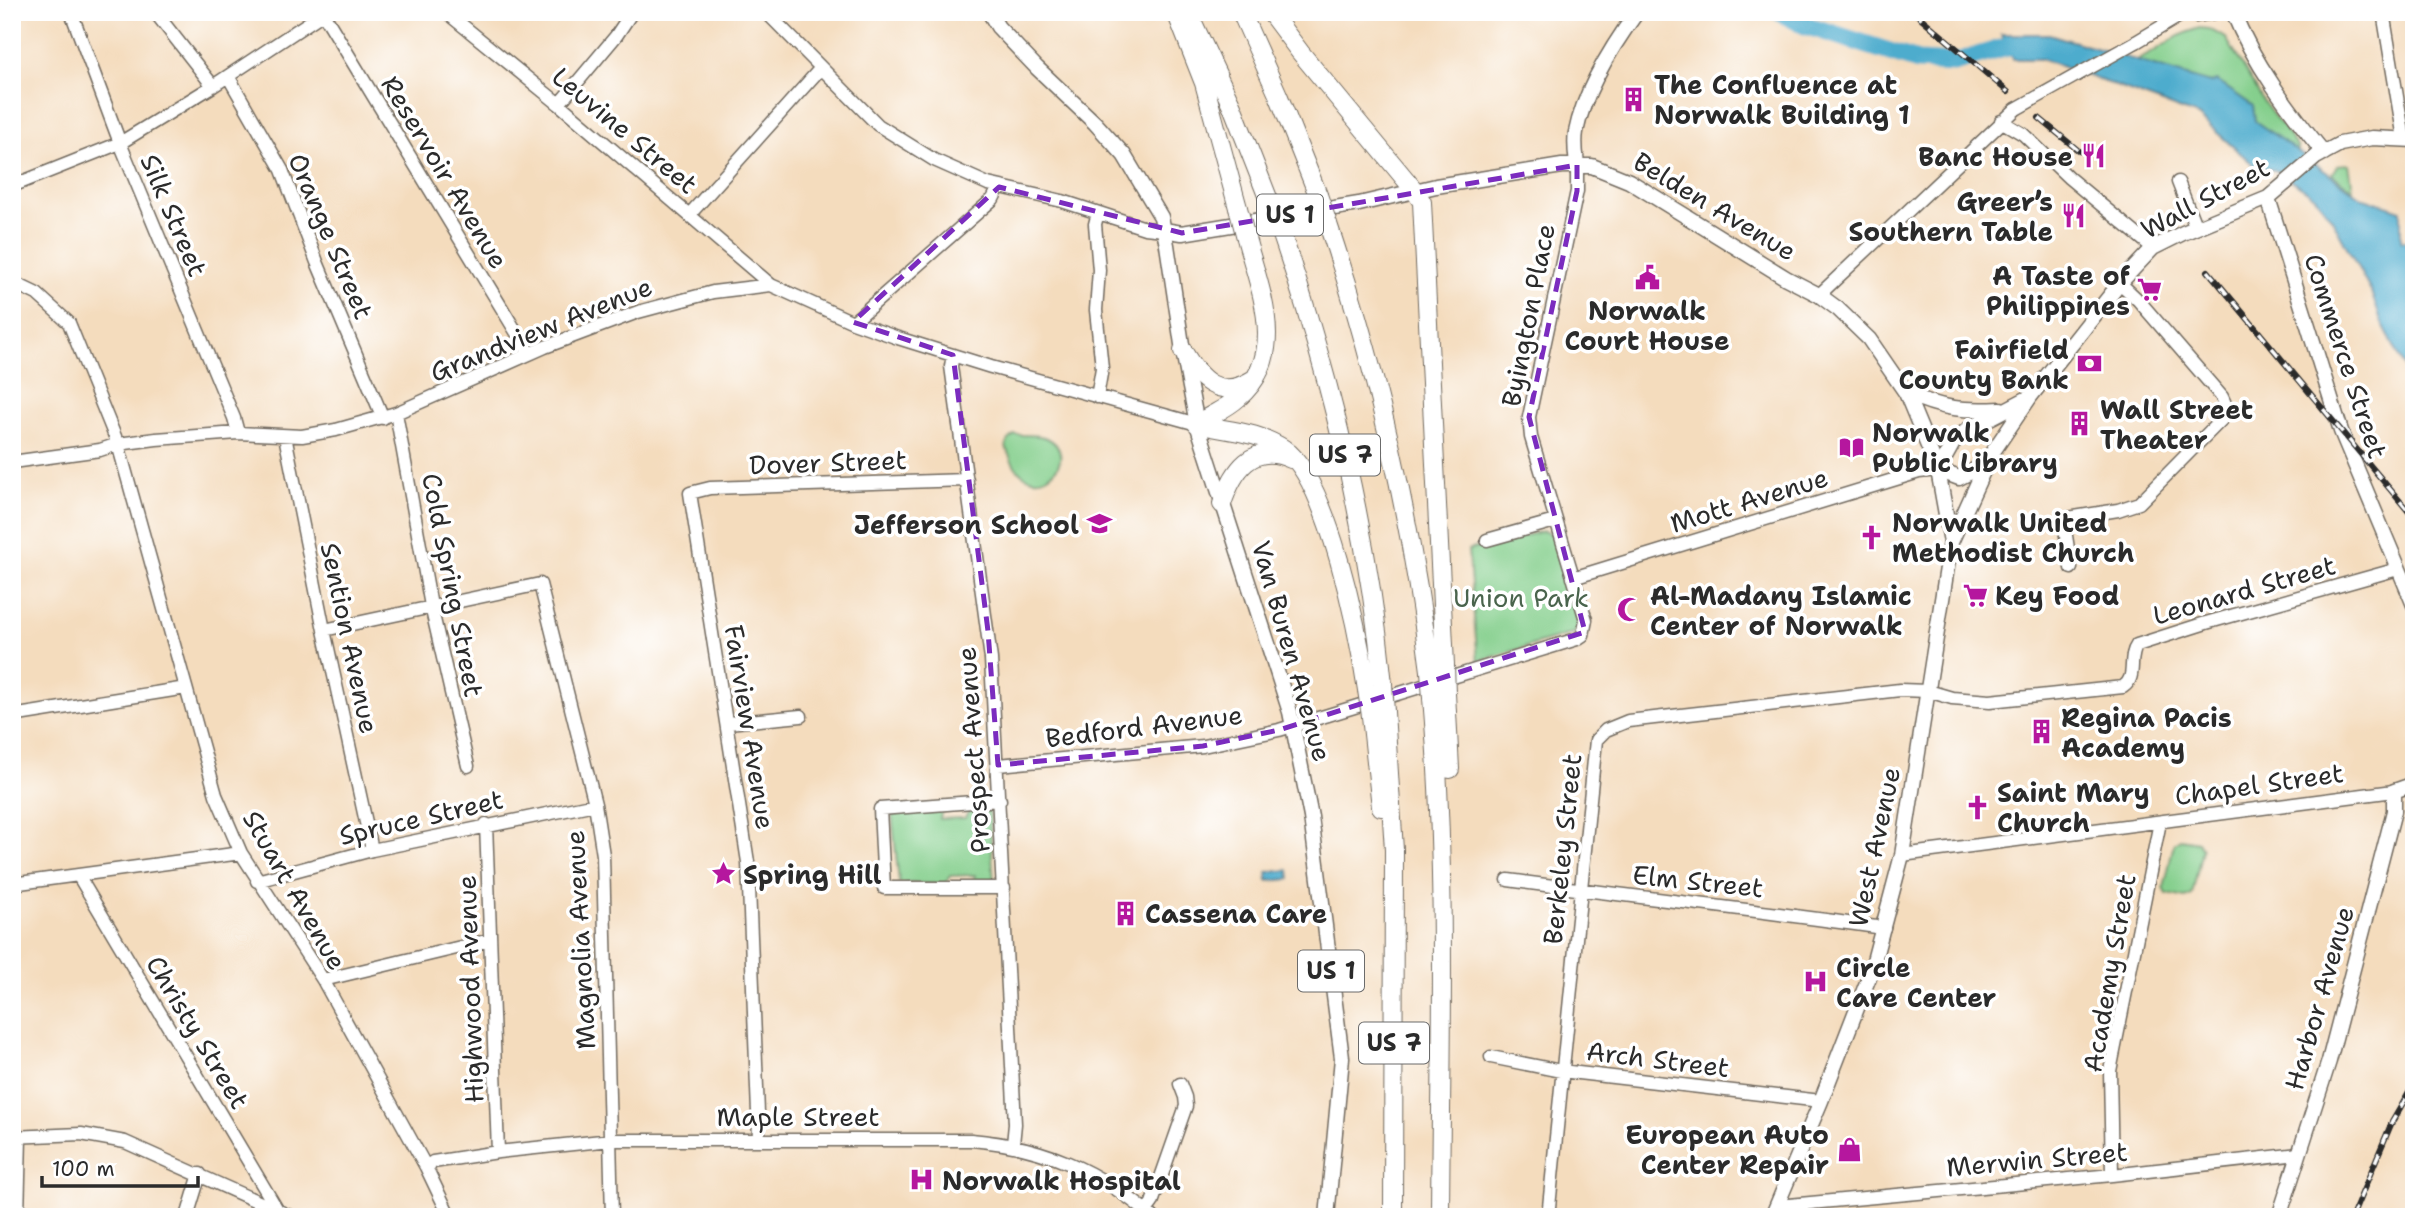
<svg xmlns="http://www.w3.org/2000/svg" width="2426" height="1229" font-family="'Shantell Sans',sans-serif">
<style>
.green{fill:#84cf8c;stroke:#587d5c;stroke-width:2}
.water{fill:#4eaccd;stroke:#3c6c7c;stroke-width:2}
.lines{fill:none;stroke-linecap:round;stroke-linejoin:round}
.river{stroke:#4eaccd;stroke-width:19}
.minor-casing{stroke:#71695e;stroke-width:15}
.major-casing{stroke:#71695e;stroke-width:17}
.highway-casing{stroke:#71695e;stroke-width:20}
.minor{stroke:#fff;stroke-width:12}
.major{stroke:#fff;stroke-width:14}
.highway{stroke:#fff;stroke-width:18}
.rail-casing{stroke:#2b2b2b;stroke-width:6}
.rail{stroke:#fff;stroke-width:3.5;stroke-dasharray:10;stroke-linecap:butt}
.minor-bridge-casing{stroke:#71695e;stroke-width:15;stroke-linecap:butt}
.highway-bridge-casing{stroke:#71695e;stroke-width:20;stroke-linecap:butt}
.minor-bridge{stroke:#fff;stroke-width:12}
.highway-bridge{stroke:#fff;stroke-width:18}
.marked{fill:none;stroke:#7b2cbf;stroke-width:5;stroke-dasharray:14 9;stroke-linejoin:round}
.labels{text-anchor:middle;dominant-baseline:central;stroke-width:7;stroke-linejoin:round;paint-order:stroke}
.shield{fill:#fff;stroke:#6b6b6b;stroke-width:2}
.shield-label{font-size:24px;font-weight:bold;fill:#2b2b2b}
.poi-label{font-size:26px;font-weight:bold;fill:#2b2b2b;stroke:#fff;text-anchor:start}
.street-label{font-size:26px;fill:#2b2b2b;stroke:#fff}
.park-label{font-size:26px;fill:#4a644d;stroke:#fff}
</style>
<rect width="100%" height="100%" fill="#fff"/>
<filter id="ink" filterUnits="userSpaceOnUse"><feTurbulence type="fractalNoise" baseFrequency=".0143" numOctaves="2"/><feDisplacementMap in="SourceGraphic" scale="14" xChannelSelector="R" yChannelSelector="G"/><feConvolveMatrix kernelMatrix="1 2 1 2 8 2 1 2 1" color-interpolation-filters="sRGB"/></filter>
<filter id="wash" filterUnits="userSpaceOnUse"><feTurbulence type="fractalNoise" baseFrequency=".00686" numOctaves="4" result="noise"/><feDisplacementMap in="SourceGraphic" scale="28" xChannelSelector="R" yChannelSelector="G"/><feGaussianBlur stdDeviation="1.57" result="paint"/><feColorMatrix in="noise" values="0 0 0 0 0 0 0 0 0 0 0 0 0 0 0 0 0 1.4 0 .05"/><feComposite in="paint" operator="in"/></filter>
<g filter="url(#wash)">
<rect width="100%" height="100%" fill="#f4dcbd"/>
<path class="green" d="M2199 28 2209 29 2226 38 2265 104 2298 148V153L2255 121 2253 106 2217 81 2211 83 2136 62 2179 36Z
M2349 164 2353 190 2332 174 2337 165Z
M1014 435C1024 435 1038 434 1047 438 1087 458 1026 515 1006 446L1008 441Z
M1543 531 1553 535 1580 626 1574 633 1478 661 1468 550Z
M989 806 994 884H973L975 875 950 876 945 884 899 883 892 814 942 809 940 819 965 818 971 807Z
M2180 839 2198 842 2202 849 2192 895 2186 898 2167 894 2164 888 2174 843Z"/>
<path class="water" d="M2001 34H2049L2210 83 2217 81 2253 106 2255 121 2361 197 2401 210V241L2414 242V385L2382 323 2371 292 2332 219 2315 196 2277 171 2254 165 2198 116 2042 59H2012Z
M1289 870 1290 879 1268 881 1267 872Z"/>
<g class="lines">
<path class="river" d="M1780 12 1805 25 1918 61 1954 63 2007 47 2033 46"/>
</g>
</g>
<g filter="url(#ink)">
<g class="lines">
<defs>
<path id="minor" d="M71 12 120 143 234 418 238 433
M155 12 213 86
M446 12 559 104 771 285
M766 12 878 125 934 160 988 184 1062 201 1145 228 1164 230
M2383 12 2404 139
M323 13 529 353
M2185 14 2195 16 2219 12
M2136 42 2186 12
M228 76 282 170 317 262 383 418
M559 104 616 36 632 12
M2001 121 2023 134 2069 178 2153 248
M2178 182 2196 228
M12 186 120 143 213 86 325 12
M690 214 820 69
M12 282 37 294 69 323 118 444 216 795 241 853 323 980 426 1167 450 1217
M1819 295 2016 109
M853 322 993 199 999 187
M953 355 951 366 991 659 1015 1124 1013 1144
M1097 397 1102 368 1096 310 1099 270 1095 224 1098 213
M396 413 431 606 468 766
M285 436 324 630 372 850
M12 462 100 450 118 444 156 439 238 433 302 436 336 430 396 413 545 347 638 312 713 292 771 285 853 322 898 338 991 367 1197 424
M1487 540 1555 521
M2071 568 2064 523 2068 518 2118 510 2139 503 2223 418 2227 408 2222 397 2139 301 2120 283
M1573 578 1919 472 1938 470
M324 630 540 584 595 804 603 855 612 1217
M12 716 186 688
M728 723 801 716
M998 765 1203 746 1279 730 1577 639 1583 635 1586 620 1531 437 1529 417 1577 191V165
M1000 800 880 809 884 888H1004
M486 824 498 1152
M1902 855 2394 791
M78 875 278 1211
M1508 880C1633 897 1758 910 1884 928
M257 881 372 850 595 804
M12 884 241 853
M323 980 490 940
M1491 1057 1561 1071 1821 1101
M12 1137 81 1134 125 1142 292 1217
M759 1138 748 862 690 493 710 488 967 480
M426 1167 433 1162 498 1152 611 1140H971C1043 1146 1098 1170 1153 1217
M2112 1175 2110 1071 2160 822
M1778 1206 2112 1175 2299 1154
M1146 1211 1152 1203 1186 1106 1185 1097 1180 1084
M18 1217 20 1137
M187 1217 200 1174
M1548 1217 1596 740 1606 730 1628 721 1900 690 1928 691 1952 698 1990 701 2123 687C2138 677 2127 659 2137 645L2206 623 2398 569"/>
<path id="major" d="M989 12 998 27 1037 68 1095 123 1124 155 1161 217 1167 245 1183 351 1197 424 1290 712 1311 817 1342 1058 1327 1217
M2233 12C2254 64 2289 110 2324 153
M1577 165C1576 155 1574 143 1576 132 1584 92 1613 45 1637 12
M2268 198 2341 431 2414 605
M1164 230 1182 233 1359 204 1436 186 1562 166H1592L1629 181 1786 278 1819 295 1838 309 1869 339 1906 393 1938 470 1951 542 1902 855 1871 972 1821 1101 1772 1217
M1906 393C1942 409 1961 411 2001 409
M1938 470 1953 443 1967 430 2030 397
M1938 470 1959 478 1976 469 1985 460
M1951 542 1990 456 2030 397 2120 283 2153 248 2183 233 2268 198 2316 157 2340 144 2372 138 2414 140
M2279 1217 2329 1061 2394 811V791L2414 784"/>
<path id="highway" d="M1176 12 1204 83 1238 208
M1188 12 1232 106 1270 203
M1241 12 1279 97 1318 195
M1270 12 1300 52 1415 191 1422 202 1445 665
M1328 224C1377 370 1411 518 1430 671
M1281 232C1331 379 1368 530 1383 684
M1183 351C1199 379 1219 401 1252 380
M1197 424C1226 431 1258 431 1284 449 1328 478 1359 636 1367 690
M1197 424C1210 415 1226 409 1238 398 1289 355 1260 291 1246 238
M1222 504C1233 471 1252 441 1291 459
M1446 693 1450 769
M1432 698C1447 870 1441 1043 1440 1217
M1385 712 1394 850 1393 1217
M1371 716 1381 807"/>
</defs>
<use href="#minor" class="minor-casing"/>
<use href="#major" class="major-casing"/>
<use href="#highway" class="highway-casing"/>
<use href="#minor" class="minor"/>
<use href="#major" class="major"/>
<use href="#highway" class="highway"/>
<defs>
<path id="rail" d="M1914 12 2008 92
M2039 118 2079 151
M2208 271 2414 518
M2352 1217 2392 1122 2414 1084"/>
</defs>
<use href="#rail" class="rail-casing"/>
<use href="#rail" class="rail"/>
<defs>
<path id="minor-bridge" d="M2016 109 2136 42"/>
<path id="highway-bridge" d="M1318 195 1328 224
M1270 203 1281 232
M1238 208 1246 238
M1445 665 1446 693
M1430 671 1432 698
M1383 684 1385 712
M1367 690 1371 716"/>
</defs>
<use href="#minor-bridge" class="minor-bridge-casing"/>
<use href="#highway-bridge" class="highway-bridge-casing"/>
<use href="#minor-bridge" class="minor-bridge"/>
<use href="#highway-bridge" class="highway-bridge"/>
</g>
</g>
<path class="marked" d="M1577 165V191L1529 417 1585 632 1279 730 1203 746 998 765 988 631 953 355 853 322 999 187 1182 233Z"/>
<defs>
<symbol id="building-bare" viewBox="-9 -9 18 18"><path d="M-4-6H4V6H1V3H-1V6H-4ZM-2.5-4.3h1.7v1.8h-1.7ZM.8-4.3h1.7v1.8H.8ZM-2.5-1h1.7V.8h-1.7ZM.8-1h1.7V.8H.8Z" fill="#b5179e" stroke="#fff" stroke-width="2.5" paint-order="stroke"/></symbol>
<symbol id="restaurant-bare" viewBox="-9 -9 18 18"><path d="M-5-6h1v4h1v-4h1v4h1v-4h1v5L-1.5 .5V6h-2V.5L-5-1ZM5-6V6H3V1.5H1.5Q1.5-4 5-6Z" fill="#b5179e" stroke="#fff" stroke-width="2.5" paint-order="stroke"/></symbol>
<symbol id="civic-bare" viewBox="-9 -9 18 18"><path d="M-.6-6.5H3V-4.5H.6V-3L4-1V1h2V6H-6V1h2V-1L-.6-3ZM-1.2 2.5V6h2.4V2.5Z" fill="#b5179e" stroke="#fff" stroke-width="2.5" paint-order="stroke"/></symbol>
<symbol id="supermarket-bare" viewBox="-9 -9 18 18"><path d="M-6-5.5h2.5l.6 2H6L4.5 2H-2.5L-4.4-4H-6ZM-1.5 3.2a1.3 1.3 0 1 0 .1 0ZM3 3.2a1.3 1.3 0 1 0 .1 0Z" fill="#b5179e" stroke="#fff" stroke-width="2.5" paint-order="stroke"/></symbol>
<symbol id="bank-bare" viewBox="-9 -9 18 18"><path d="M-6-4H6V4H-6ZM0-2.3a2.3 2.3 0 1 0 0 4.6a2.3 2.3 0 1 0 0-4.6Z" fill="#b5179e" stroke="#fff" stroke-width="2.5" paint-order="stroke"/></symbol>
<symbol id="library-bare" viewBox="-9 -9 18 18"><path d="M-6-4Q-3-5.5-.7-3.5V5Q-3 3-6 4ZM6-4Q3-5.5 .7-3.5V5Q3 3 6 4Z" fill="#b5179e" stroke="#fff" stroke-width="2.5" paint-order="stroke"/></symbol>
<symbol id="school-bare" viewBox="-9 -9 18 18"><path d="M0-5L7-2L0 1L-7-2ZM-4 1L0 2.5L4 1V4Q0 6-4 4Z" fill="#b5179e" stroke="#fff" stroke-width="2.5" paint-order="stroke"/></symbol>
<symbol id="church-bare" viewBox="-9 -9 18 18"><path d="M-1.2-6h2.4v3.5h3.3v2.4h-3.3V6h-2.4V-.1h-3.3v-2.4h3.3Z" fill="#b5179e" stroke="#fff" stroke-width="2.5" paint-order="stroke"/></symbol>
<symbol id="mosque-bare" viewBox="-9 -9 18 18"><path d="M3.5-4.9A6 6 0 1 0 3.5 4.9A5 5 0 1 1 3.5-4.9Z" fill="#b5179e" stroke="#fff" stroke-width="2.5" paint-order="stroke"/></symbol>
<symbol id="sight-bare" viewBox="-9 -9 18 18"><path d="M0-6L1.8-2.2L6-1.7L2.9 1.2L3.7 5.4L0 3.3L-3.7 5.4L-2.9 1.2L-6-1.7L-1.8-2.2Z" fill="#b5179e" stroke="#fff" stroke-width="2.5" paint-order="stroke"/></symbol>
<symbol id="hospital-bare" viewBox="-9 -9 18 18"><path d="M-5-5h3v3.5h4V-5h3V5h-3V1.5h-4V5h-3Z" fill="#b5179e" stroke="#fff" stroke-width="2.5" paint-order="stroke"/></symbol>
<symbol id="shop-bare" viewBox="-9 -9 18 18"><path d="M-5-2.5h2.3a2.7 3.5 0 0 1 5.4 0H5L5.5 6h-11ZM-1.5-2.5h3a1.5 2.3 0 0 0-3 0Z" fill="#b5179e" stroke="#fff" stroke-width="2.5" paint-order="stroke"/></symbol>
</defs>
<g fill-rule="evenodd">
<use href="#building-bare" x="1616" y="82" width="35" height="35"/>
<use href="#restaurant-bare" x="2076" y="138" width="35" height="35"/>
<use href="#restaurant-bare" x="2056" y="198" width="35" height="35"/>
<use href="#civic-bare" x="1630" y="260" width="35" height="35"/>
<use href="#supermarket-bare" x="2132" y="272" width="35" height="35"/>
<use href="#bank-bare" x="2072" y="346" width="35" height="35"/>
<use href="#building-bare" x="2062" y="406" width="35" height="35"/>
<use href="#library-bare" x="1834" y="430" width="35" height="35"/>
<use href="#school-bare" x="1082" y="506" width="35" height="35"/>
<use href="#church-bare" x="1854" y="520" width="35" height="35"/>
<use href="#supermarket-bare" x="1958" y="578" width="35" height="35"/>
<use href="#mosque-bare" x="1612" y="592" width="35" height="35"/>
<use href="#building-bare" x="2024" y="714" width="35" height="35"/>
<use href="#church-bare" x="1960" y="790" width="35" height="35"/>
<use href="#sight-bare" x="706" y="856" width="35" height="35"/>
<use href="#building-bare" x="1108" y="896" width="35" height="35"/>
<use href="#hospital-bare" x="1798" y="964" width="35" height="35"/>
<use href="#shop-bare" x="1832" y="1132" width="35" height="35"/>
<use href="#hospital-bare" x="904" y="1162" width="35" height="35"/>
</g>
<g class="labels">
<g class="shield">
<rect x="1257" y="194.5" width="66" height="41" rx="5"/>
<rect x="1310" y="434.5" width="70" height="41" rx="5"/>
<rect x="1298" y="950.5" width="66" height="41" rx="5"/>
<rect x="1359" y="1022.5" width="70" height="41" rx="5"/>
</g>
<g class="shield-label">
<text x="1290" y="215">US 1</text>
<text x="1345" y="455">US 7</text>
<text x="1331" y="971">US 1</text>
<text x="1394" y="1043">US 7</text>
</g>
<g class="poi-label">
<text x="1654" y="84">The Confluence at<tspan x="1654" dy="30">Norwalk Building 1</tspan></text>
<text x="2073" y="156" text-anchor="end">Banc House</text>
<text x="2053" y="201" text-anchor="end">Greer’s<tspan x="2053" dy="30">Southern Table</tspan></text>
<text x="2130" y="275" text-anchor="end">A Taste of<tspan x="2130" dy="30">Philippines</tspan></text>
<text x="1647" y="310" text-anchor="middle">Norwalk<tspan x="1647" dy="30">Court House</tspan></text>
<text x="2069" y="349" text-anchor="end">Fairfield<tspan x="2069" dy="30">County Bank</tspan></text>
<text x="2100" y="409">Wall Street<tspan x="2100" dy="30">Theater</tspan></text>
<text x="1872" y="432">Norwalk<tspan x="1872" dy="30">Public Library</tspan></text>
<text x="1892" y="522">Norwalk United<tspan x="1892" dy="30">Methodist Church</tspan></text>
<text x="1079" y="524" text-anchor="end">Jefferson School</text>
<text x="1650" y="595">Al-Madany Islamic<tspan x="1650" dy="30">Center of Norwalk</tspan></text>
<text x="1995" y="595">Key Food</text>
<text x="2061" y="717">Regina Pacis<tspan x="2061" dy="30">Academy</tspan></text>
<text x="1997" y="792">Saint Mary<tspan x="1997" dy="30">Church</tspan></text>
<text x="743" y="874">Spring Hill</text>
<text x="1145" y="913">Cassena Care</text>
<text x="1836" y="967">Circle<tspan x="1836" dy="30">Care Center</tspan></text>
<text x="1829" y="1134" text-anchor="end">European Auto<tspan x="1829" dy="30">Center Repair</tspan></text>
<text x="942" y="1180">Norwalk Hospital</text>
</g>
<g class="street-label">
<text transform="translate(625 130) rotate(40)">Leuvine Street</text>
<text transform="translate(445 172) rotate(59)">Reservoir Avenue</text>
<text transform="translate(2205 198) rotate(-28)">Wall Street</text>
<text transform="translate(1715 206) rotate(31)">Belden Avenue</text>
<text transform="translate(174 215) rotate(67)">Silk Street</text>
<text transform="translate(331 236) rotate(67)">Orange Street</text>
<text transform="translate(1528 315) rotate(-79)">Byington Place</text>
<text transform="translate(541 329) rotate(-22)">Grandview Avenue</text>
<text transform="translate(2346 356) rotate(72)">Commerce Street</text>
<text transform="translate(828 462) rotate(-2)">Dover Street</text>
<text transform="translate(1749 500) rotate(-17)">Mott Avenue</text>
<text transform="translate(453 585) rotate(79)">Cold Spring Street</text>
<text transform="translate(2244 590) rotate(-16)">Leonard Street</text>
<text transform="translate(350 638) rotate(78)">Sention Avenue</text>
<text transform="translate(1292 651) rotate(74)">Van Buren Avenue</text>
<text transform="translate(1144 726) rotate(-7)">Bedford Avenue</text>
<text transform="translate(750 727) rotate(81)">Fairview Avenue</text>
<text transform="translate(973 750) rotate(-94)">Prospect Avenue</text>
<text transform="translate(2259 784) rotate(-8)">Chapel Street</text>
<text transform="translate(421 817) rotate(-13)">Spruce Street</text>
<text transform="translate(1874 847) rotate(-78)">West Avenue</text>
<text transform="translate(1562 849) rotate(-84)">Berkeley Street</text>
<text transform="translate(1698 881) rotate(6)">Elm Street</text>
<text transform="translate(295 890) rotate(60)">Stuart Avenue</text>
<text transform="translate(580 940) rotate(-93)">Magnolia Avenue</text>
<text transform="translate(2109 973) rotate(-80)">Academy Street</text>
<text transform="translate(470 989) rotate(-92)">Highwood Avenue</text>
<text transform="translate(2319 998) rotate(-74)">Harbor Avenue</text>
<text transform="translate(198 1032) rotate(59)">Christy Street</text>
<text transform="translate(1658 1059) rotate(7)">Arch Street</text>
<text x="798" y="1116">Maple Street</text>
<text transform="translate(2037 1159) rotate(-5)">Merwin Street</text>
</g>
<g class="park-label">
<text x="1521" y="597">Union Park</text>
</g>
</g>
<rect width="2426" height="1229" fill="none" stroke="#fff" stroke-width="42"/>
<path d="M42 1176v10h156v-10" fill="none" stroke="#2b2b2b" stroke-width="3.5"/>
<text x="52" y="1176" font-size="21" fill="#2b2b2b" stroke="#ffffff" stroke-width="5" paint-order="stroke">100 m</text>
</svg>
